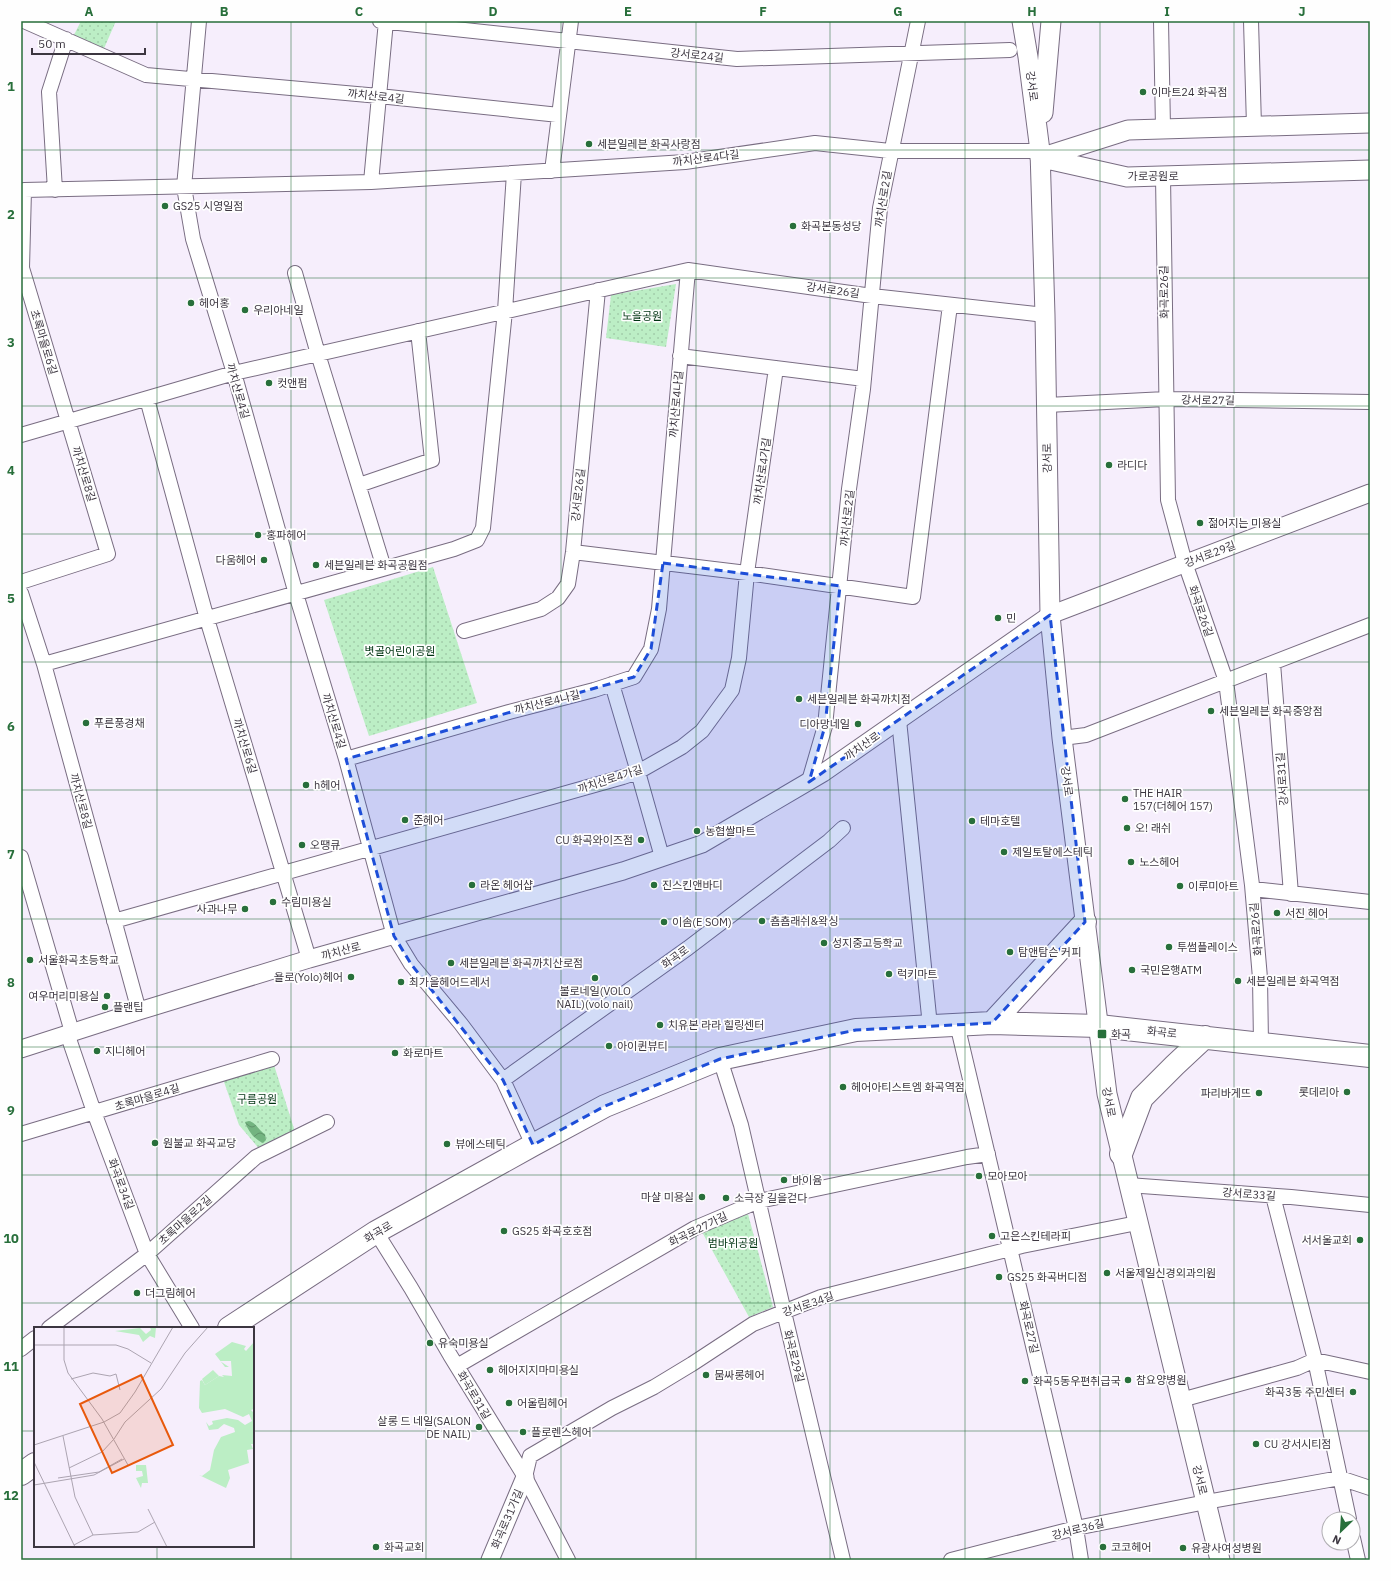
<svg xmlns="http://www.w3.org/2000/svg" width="1391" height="1581" font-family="'IBM Plex Sans','Noto Sans KR',sans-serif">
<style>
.grass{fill:url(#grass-dots)}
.water{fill:url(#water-waves)}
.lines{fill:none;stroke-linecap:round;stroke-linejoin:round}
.minor-casing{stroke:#796d82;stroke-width:16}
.tertiary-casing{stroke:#796d82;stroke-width:19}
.secondary-casing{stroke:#796d82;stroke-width:21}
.primary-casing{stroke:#796d82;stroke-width:24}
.minor{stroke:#fff;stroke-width:14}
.tertiary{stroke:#fff;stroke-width:17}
.secondary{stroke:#fff;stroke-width:19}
.primary{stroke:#fff;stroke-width:22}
.marked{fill:#1d4ed8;fill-opacity:0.2;stroke:#1d4ed8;stroke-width:3;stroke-dasharray:8 5;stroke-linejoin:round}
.grid{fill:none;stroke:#286f3b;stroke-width:1;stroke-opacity:0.55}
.poi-dot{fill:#286f3b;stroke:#fefefe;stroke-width:1.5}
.labels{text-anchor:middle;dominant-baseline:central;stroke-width:3.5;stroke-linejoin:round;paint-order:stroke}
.street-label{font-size:11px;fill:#3c3640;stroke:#fefefe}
.poi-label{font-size:11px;fill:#3c3640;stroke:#fefefe;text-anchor:start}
.park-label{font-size:11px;fill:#003412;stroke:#fefefe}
.inset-road{fill:none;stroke:#aca4b1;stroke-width:1}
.view{fill:#e8590c;fill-opacity:0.15;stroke:#e8590c;stroke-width:2}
.inset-edge{fill:none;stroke:#3c3640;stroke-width:2}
.neatline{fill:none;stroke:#286f3b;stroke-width:1.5}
.grid-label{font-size:13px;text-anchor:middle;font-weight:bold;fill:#286f3b}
</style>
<defs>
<pattern id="grass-dots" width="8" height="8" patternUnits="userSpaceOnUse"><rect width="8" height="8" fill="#bceec5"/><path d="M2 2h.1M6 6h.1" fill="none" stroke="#a2cdaa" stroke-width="1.8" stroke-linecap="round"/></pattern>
<pattern id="water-waves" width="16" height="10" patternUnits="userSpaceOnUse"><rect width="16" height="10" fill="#73b480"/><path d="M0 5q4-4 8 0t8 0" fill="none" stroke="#60936a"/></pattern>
</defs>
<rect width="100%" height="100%" fill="#f6eefc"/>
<path class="grass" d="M81 21H116L102 53 72 39Z
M676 284 666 347 606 338 611 295Z
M433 567 477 703 369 736 324 600Z
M274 1065 296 1135 261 1151 239 1125 223 1079Z
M748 1214 773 1307 749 1317 702 1232Z"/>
<path class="water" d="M249 1121C257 1123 258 1130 265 1134L266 1140 263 1143C254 1139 248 1131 245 1122Z"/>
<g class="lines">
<defs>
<path id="minor" d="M24 21 146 75 379 96 559 115
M199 21 184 187 193 239 234 373 296 594 346 759 394 936 411 964 461 1024 503 1080 533 1145
M380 21 737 59 1010 50
M1161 21 1163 128
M1251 21 1254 126
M552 171 571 21
M1163 177 1168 500 1185 563 1226 681 1252 885 1260 978 1261 1043
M371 182 386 21
M55 190 49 92 66 39
M295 273 318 354 384 568
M680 356 864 379
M147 399 207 619 309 959
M1047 405 1166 399 1370 402
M21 435 234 373 688 270 872 296 1045 315
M359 485 432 460 418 331
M573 552 747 573 913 597 950 305
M21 582 108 554 22 268 24 190 371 182 685 162 815 143 890 151H1040
M21 593 44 664 139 1011
M464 631 541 609 558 598 568 584 573 552 598 290
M1273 663 1291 894
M44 664 454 549 477 540 483 528 505 311 514 173
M612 684 638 772 662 857
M899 720 930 1026
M1062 738 1086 735 1370 625
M346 759 509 712 594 690 634 677 651 649 659 609 688 270
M809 781 825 726 849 489 863 389 880 208 918 21
M21 857 72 1032
M1253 889 1370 902
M114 921 623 777 638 772 682 747 702 731 732 690 739 658 747 573 776 368
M957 1024 1076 1528 1081 1560
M67 1033 94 1112 147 1254 192 1328
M720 1059 741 1125 784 1312 843 1560
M503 1080 688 948 829 841 843 828
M21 1134 272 1059
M1128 1185 1291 1197 1370 1205
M1273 1196 1315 1360 1349 1519
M376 1232 411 1288 450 1355 525 1477 568 1560
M49 1328 147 1254 256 1157 327 1122
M21 1349 35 1338
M457 1366 695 1228 759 1201 967 1157 988 1154
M1181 1400 1297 1368 1315 1360 1370 1372
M525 1477 530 1456 612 1408 654 1387 692 1364 753 1324 821 1297 1022 1246 1137 1223
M1353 1538 1358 1560
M951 1560 1076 1528 1206 1502 1340 1478 1370 1488"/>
<path id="tertiary" d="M21 1049 139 1011 309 959 623 871 702 844 823 773 1050 615 1370 493
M490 1560 525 1477"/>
<path id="secondary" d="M1022 21 1028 57 1040 151 1045 315 1050 615 1062 738 1107 1094 1220 1560
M1043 113 1051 21
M1040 158 1128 130 1370 123
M1042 158 1127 177 1370 170"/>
<path id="primary" d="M992 1023 1085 922
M1121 1154 1142 1098 1175 1065 1205 1037
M229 1328 376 1232 533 1145 605 1106 720 1059 856 1030 992 1023 1099 1026 1370 1056
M21 1474 35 1464"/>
</defs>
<use href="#minor" class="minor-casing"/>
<use href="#tertiary" class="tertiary-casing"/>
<use href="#secondary" class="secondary-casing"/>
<use href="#primary" class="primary-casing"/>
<use href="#minor" class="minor"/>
<use href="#tertiary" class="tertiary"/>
<use href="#secondary" class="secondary"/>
<use href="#primary" class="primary"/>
</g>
<path class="marked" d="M663 563 840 586 825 726 809 782 1050 615 1085 922 992 1023 856 1030 720 1059 605 1106 533 1145 503 1080 411 964 394 936 346 759 634 677 651 649Z"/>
<path class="grid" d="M157 21V1328M291 21V1560M426 21V1560M561 21V1560M696 21V1560M830 21V1560M965 21V1560M1100 21V1560M1234 21V1560M21 150H1370M21 278H1370M21 406H1370M21 534H1370M21 662H1370M21 790H1370M21 919H1370M21 1047H1370M21 1175H1370M21 1303H1370M21 1431H35M253 1431H1370M157 1546V1560"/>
<g class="poi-dot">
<circle cx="1143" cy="92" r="4"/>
<circle cx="589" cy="144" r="4"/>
<circle cx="165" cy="206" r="4"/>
<circle cx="793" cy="226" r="4"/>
<circle cx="191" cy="303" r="4"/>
<circle cx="245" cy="310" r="4"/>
<circle cx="269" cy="383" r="4"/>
<circle cx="1109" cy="465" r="4"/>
<circle cx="1200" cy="523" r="4"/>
<circle cx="258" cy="535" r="4"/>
<circle cx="264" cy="560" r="4"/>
<circle cx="316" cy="565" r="4"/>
<circle cx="998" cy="618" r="4"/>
<circle cx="799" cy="699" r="4"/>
<circle cx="1211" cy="711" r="4"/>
<circle cx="86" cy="723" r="4"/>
<circle cx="858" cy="724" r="4"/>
<circle cx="306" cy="785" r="4"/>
<circle cx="1125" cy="799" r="4"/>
<circle cx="405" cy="820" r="4"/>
<circle cx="972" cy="821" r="4"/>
<circle cx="1127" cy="828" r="4"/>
<circle cx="697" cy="831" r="4"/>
<circle cx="641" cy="840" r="4"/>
<circle cx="302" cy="845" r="4"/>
<circle cx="1004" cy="852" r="4"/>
<circle cx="1131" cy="862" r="4"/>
<circle cx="472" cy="885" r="4"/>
<circle cx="654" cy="885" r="4"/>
<circle cx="1180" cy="886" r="4"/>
<circle cx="273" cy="902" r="4"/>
<circle cx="245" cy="909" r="4"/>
<circle cx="1277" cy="913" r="4"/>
<circle cx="762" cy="921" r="4"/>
<circle cx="664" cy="922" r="4"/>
<circle cx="824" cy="943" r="4"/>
<circle cx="1169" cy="947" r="4"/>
<circle cx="1010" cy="952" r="4"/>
<circle cx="30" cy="960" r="4"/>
<circle cx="451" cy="963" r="4"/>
<circle cx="1132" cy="970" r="4"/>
<circle cx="889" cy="974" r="4"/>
<circle cx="351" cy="977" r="4"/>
<circle cx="595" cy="978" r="4"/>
<circle cx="1238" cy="981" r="4"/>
<circle cx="401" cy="982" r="4"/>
<circle cx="107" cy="996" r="4"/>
<circle cx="105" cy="1007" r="4"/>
<circle cx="660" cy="1025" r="4"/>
<rect x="1097" y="1029" width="10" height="10" rx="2"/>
<circle cx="609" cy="1046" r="4"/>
<circle cx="97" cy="1051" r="4"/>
<circle cx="395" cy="1053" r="4"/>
<circle cx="843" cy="1087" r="4"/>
<circle cx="1347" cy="1092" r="4"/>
<circle cx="1259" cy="1093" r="4"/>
<circle cx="155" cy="1143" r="4"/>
<circle cx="447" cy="1144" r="4"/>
<circle cx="979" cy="1176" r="4"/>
<circle cx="784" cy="1180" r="4"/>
<circle cx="702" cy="1197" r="4"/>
<circle cx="726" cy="1198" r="4"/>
<circle cx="504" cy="1231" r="4"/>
<circle cx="992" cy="1236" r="4"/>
<circle cx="1360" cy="1240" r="4"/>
<circle cx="1107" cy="1273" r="4"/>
<circle cx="999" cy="1277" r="4"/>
<circle cx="137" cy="1293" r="4"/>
<circle cx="430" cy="1343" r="4"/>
<circle cx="490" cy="1370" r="4"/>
<circle cx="706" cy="1375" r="4"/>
<circle cx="1128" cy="1380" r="4"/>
<circle cx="1025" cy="1381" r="4"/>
<circle cx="1353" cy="1392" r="4"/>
<circle cx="509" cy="1403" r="4"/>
<circle cx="479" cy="1427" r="4"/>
<circle cx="523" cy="1432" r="4"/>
<circle cx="1256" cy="1444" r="4"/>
<circle cx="376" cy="1547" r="4"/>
<circle cx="1103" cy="1547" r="4"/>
<circle cx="1183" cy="1548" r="4"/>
</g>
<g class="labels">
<g class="street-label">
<text transform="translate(697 55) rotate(6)">강서로24길</text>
<text transform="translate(1032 86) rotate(83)">강서로</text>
<text transform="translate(376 96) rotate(6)">까치산로4길</text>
<text transform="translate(706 158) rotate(-7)">까치산로4다길</text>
<text x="1153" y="176">가로공원로</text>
<text transform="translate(883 199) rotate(-81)">까치산로2길</text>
<text transform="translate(833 290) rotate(8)">강서로26길</text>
<text transform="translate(1164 292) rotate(-91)">화곡로26길</text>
<text transform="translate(44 342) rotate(73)">초록마을로6길</text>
<text transform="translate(238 391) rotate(74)">까치산로4길</text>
<text transform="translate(1208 400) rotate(1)">강서로27길</text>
<text transform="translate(676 404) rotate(-85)">까치산로4나길</text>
<text transform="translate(1047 458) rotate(-91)">강서로</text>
<text transform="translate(762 471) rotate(-82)">까치산로4가길</text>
<text transform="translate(84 474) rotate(73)">까치산로8길</text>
<text transform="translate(578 495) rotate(-84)">강서로26길</text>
<text transform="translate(847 518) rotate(-84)">까치산로2길</text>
<text transform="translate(1210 554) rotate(-21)">강서로29길</text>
<text transform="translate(1201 611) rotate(71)">화곡로26길</text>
<text transform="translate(547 702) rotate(-14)">까치산로4나길</text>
<text transform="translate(334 721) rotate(73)">까치산로4길</text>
<text transform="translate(245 746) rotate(73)">까치산로6길</text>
<text transform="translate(862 746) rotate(-35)">까치산로</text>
<text transform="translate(610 779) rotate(-18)">까치산로4가길</text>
<text transform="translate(1282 779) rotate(-94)">강서로31길</text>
<text transform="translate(1067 781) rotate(83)">강서로</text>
<text transform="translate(81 801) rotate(75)">까치산로8길</text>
<text transform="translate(1256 929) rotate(-95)">화곡로26길</text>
<text transform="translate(341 951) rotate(-15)">까치산로</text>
<text transform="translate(675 957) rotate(-36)">화곡로</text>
<text transform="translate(1162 1032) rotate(6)">화곡로</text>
<text transform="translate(147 1097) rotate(-17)">초록마을로4길</text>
<text transform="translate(1109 1102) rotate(79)">강서로</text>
<text transform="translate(121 1184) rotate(69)">화곡로34길</text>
<text transform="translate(1249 1194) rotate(4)">강서로33길</text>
<text transform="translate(185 1220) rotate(-42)">초록마을로2길</text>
<text transform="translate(698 1229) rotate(-26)">화곡로27가길</text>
<text transform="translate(378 1232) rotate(-31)">화곡로</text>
<text transform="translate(808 1304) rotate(-19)">강서로34길</text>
<text transform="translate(1029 1327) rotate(77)">화곡로27길</text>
<text transform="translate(794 1356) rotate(76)">화곡로29길</text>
<text transform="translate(474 1395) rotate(59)">화곡로31길</text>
<text transform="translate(1200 1480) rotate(76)">강서로</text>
<text transform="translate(507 1519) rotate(-67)">화곡로31가길</text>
<text transform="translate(1078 1529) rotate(-14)">강서로36길</text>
</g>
<g class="poi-label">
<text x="1151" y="92">이마트24 화곡점</text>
<text x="597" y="144">세븐일레븐 화곡사랑점</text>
<text x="173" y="206">GS25 시영일점</text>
<text x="801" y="226">화곡본동성당</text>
<text x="199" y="303">헤어홍</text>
<text x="253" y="310">우리아네일</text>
<text x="277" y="383">컷앤펌</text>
<text x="1117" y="465">라디다</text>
<text x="1208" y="523">젊어지는 미용실</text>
<text x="266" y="535">홍파헤어</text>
<text x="256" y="560" text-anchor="end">다움헤어</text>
<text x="324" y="565">세븐일레븐 화곡공원점</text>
<text x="1006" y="618">민</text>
<text x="807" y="699">세븐일레븐 화곡까치점</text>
<text x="1219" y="711">세븐일레븐 화곡중앙점</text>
<text x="94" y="723">푸른풍경채</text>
<text x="850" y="724" text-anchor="end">디아망네일</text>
<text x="314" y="785">h헤어</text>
<text x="1133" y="793">THE HAIR<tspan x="1133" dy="13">157(더헤어 157)</tspan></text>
<text x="413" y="820">준헤어</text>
<text x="980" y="821">테마호텔</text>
<text x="1135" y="828">오! 래쉬</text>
<text x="705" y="831">농협쌀마트</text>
<text x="633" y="840" text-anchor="end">CU 화곡와이즈점</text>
<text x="310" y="845">오땡큐</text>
<text x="1012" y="852">제일토탈에스테틱</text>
<text x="1139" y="862">노스헤어</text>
<text x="480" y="885">라온 헤어샵</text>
<text x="662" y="885">진스킨앤바디</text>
<text x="1188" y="886">이루미아트</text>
<text x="281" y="902">수림미용실</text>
<text x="237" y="909" text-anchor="end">사과나무</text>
<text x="1285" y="913">서진 헤어</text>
<text x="770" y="921">춈춈래쉬&amp;왁싱</text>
<text x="672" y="922">이솜(E SOM)</text>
<text x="832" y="943">성지중고등학교</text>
<text x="1177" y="947">투썸플레이스</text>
<text x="1018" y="952">탐앤탐슨 커피</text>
<text x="38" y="960">서울화곡초등학교</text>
<text x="459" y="963">세븐일레븐 화곡까치산로점</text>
<text x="1140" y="970">국민은행ATM</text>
<text x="897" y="974">럭키마트</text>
<text x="343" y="977" text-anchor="end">욜로(Yolo)헤어</text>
<text x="1246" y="981">세븐일레븐 화곡역점</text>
<text x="409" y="982">최가을헤어드레서</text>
<text x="595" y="991" text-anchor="middle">볼로네일(VOLO<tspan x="595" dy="13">NAIL)(volo nail)</tspan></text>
<text x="99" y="996" text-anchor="end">여우머리미용실</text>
<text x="113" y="1007">플랜팁</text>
<text x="668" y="1025">치유본 라라 힐링센터</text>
<text x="1111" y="1034">화곡</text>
<text x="617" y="1046">아이퀸뷰티</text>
<text x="105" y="1051">지니헤어</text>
<text x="403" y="1053">화로마트</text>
<text x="851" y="1087">헤어아티스트엠 화곡역점</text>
<text x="1339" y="1092" text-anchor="end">롯데리아</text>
<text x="1251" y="1093" text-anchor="end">파리바게뜨</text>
<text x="163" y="1143">원불교 화곡교당</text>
<text x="455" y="1144">뷰에스테틱</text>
<text x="987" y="1176">모아모아</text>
<text x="792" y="1180">바이윰</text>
<text x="694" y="1197" text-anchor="end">마샬 미용실</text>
<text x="734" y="1198">소극장 길을걷다</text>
<text x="512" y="1231">GS25 화곡호호점</text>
<text x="1000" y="1236">고은스킨테라피</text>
<text x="1352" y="1240" text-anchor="end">서서울교회</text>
<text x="1115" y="1273">서울제일신경외과의원</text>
<text x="1007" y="1277">GS25 화곡버디점</text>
<text x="145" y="1293">더그림헤어</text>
<text x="438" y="1343">유숙미용실</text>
<text x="498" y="1370">헤어지지마미용실</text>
<text x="714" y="1375">뭄싸롱헤어</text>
<text x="1136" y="1380">참요양병원</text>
<text x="1033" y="1381">화곡5동우편취급국</text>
<text x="1345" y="1392" text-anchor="end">화곡3동 주민센터</text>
<text x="517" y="1403">어울림헤어</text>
<text x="471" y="1421" text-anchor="end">살롱 드 네일(SALON<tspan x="471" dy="13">DE NAIL)</tspan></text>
<text x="531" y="1432">플로렌스헤어</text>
<text x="1264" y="1444">CU 강서시티점</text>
<text x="384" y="1547">화곡교회</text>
<text x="1111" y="1547">코코헤어</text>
<text x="1191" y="1548">유광사여성병원</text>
</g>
<g class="park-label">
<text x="642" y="316">노을공원</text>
<text x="400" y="651">볏골어린이공원</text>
<text x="257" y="1099">구름공원</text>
<text x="733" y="1243">범바위공원</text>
</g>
</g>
<g transform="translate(34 1327)">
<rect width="220" height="220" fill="#f6eefc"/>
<path d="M179 43 185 49 171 58 168 52ZM102 138H112L114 156H108L107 161 102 151 109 149 108 144H102Z" fill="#bceec5"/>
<path d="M116 0H122L121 11 116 9 109 15 105 8 81 4 106 1 112 7 117 3ZM198 15 212 19 210 22 212 24 220 15V82L217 83 220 86V117H217L219 122 213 123 215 136 194 143 196 151 192 161 165 148 168 149 176 143 180 123 187 110 201 105 200 101 190 97 184 102 175 103 172 95 175 99 179 97 178 94 193 91 204 93 211 98 218 94 215 87 209 90 191 82 168 86 165 81 166 54 168 53 171 58 185 49 190 50 188 48 198 49 197 34H186L195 40H191L181 27Z" fill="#bceec5"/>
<path class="inset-road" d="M30 0V33L34 46 68 92 94 138M0 18H82L94 22 117 36M37 52 59 46 76 49 82 47 86 63M29 109 41 170 59 208M0 118 70 95 86 86 101 65 139 0M0 135 41 220M35 141 68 125 80 112 91 95 127 62 151 26 174 0M24 151 65 145 88 132M0 158 60 148 90 132M114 182 133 220M40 218 59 208 104 205 121 195"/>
<path class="view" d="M107 48 139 118 78 146 46 77Z"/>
<rect width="220" height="220" class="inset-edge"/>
</g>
<rect width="1391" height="1581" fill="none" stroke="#fefefe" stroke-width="44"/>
<g transform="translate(1341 1531) rotate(205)"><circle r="19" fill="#fefefe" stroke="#b0aeb2"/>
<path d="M0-3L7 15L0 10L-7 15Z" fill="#286f3b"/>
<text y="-6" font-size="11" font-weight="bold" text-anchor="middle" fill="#3c3640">N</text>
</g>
<path d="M32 48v6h113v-6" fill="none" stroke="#3c3640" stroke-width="2"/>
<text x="38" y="48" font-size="12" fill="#3c3640" stroke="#fefefe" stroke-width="3" paint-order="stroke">50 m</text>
<rect x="22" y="22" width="1347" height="1537" class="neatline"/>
<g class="grid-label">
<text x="89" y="16">A</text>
<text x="224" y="16">B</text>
<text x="359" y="16">C</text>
<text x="493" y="16">D</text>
<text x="628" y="16">E</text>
<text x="763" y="16">F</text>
<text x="898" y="16">G</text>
<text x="1032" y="16">H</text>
<text x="1167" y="16">I</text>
<text x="1302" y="16">J</text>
<text x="11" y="91">1</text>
<text x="11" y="219">2</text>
<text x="11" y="347">3</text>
<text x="11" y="475">4</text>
<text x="11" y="603">5</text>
<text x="11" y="731">6</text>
<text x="11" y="859">7</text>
<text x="11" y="987">8</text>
<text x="11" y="1115">9</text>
<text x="11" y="1243">10</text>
<text x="11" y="1371">11</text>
<text x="11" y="1500">12</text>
</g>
</svg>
